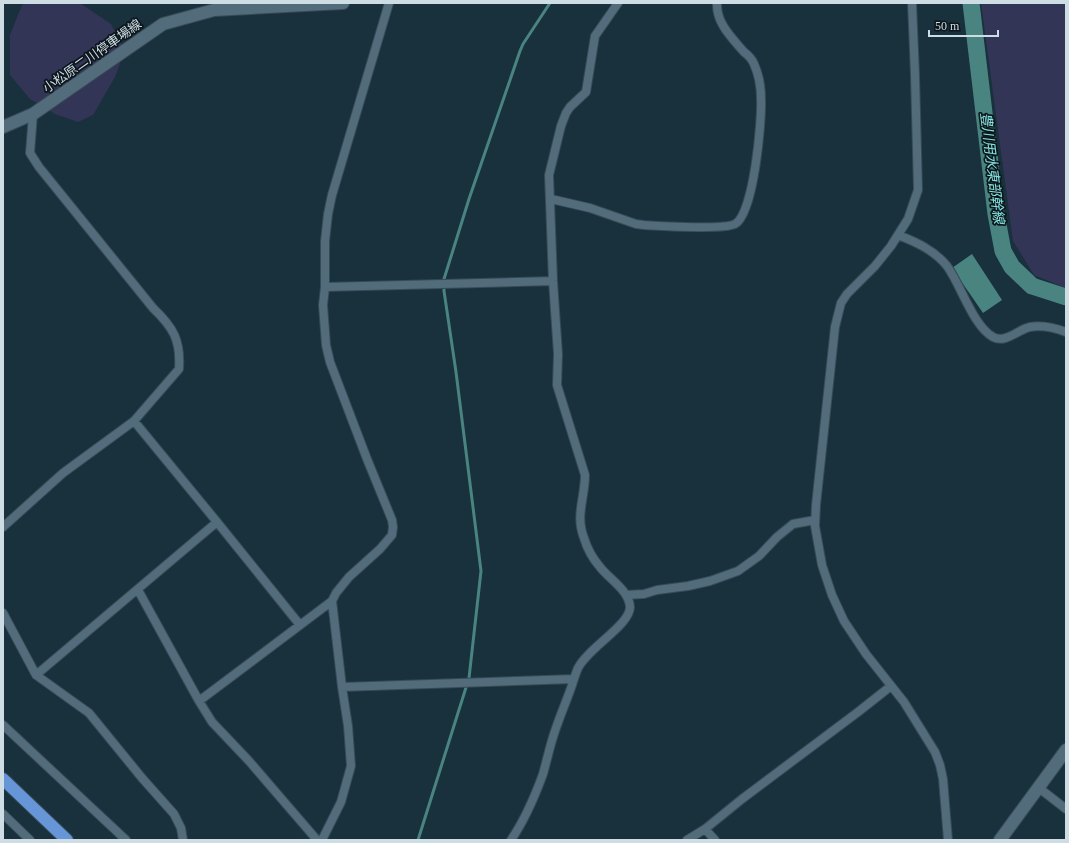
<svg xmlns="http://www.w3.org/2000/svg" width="1069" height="843" font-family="'Times New Roman','Noto Sans JP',serif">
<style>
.green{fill:#333556}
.water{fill:#498480}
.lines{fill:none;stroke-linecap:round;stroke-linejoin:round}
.stream{stroke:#498480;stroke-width:3}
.river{stroke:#498480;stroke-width:17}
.street-casing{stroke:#374b56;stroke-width:10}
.secondary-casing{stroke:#374b56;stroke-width:14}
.highway-casing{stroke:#374b56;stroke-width:14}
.street{stroke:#536c7b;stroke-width:8}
.secondary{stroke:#536c7b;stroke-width:12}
.highway{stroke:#6695d8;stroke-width:12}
.labels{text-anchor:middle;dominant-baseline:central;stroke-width:3.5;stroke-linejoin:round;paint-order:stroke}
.street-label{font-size:13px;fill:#cedce4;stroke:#0d171d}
.water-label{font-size:14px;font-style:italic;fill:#86e6e1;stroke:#0d171d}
</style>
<rect width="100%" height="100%" fill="#19303d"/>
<path class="green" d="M26 3H80L111 24 125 50 115 77 93 115 78 122 55 114 30 99 10 75V35L22 5Z
M981 3H1066V288L1034 275 1013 241Z"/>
<path class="water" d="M972 254 1002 300 983 313 952 268Z"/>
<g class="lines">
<path class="stream" d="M418 840 469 678 481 571 456 372 444 291V279L469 199 520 51 523 44 550 3"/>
<path class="river" d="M971 3 996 214 1003 251 1012 267 1032 286 1066 297"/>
<defs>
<path id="street" d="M912 3 915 75 918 190 908 219 891 246 875 266 847 294 841 303 835 327 816 505 815 526 822 565 832 595 844 621 866 654 904 702 935 752 940 765 943 779 948 840
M551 199 590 208 636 224 644 225C661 226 723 230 735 224 754 214 762 120 761 99 761 86 759 75 754 64 752 59 748 55 744 52 732 38 716 23 717 3
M898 235C916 242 934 250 947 266 961 285 973 326 993 337 1005 344 1019 329 1030 327 1041 325 1055 328 1066 332
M325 287 553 281
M134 421 217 522 300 625
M3 527 63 473 134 421 179 369C181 340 173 327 153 308L39 167 30 153 33 114
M138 590 199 701 212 722 249 761 317 840
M626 595 644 594 657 590 688 586 710 581 738 571 759 556 777 537 793 524 815 520
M3 613 36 675 89 713 142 778 174 814 181 828 183 840
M36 675 217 522
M342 687 574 679
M199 701 332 601 336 593 349 577 380 549 392 535 393 527 392 520 367 459 330 362 326 345 323 305 325 287V241L328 214 332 195 389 3
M3 725 126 840
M1039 788 1066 809
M3 814 30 840
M705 829 715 840
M322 840 341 802 351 766 348 726 342 687 332 601
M511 840C524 821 535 796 543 774 547 760 550 745 555 731 560 716 566 702 571 688 573 682 575 675 578 668 588 648 630 625 630 607 629 590 609 579 600 567 593 559 587 548 584 538 575 515 585 498 585 475L557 385 558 354 553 281 549 175 561 126 566 113 570 107 586 92 595 36 618 3
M687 840 705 829 742 799 858 712 891 686"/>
<path id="secondary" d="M3 127 33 114 163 24 214 10 343 3
M1000 840 1066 750"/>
<path id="highway" d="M3 779 67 840"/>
</defs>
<use href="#street" class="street-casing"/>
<use href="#secondary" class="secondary-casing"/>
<use href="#highway" class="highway-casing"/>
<use href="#street" class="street"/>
<use href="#secondary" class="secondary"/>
<use href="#highway" class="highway"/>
</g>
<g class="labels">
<g class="street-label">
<text transform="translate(92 56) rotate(-35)">小松原二川停車場線</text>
</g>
<g class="water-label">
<text transform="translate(992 168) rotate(83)">豊川用水東部幹線</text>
</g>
</g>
<rect width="1069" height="843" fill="none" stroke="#cedce4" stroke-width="8"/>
<path d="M929 30v6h69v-6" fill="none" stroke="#cedce4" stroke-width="2"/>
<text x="935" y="30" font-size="12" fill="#cedce4" stroke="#0d171d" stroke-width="3" paint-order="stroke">50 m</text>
</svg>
